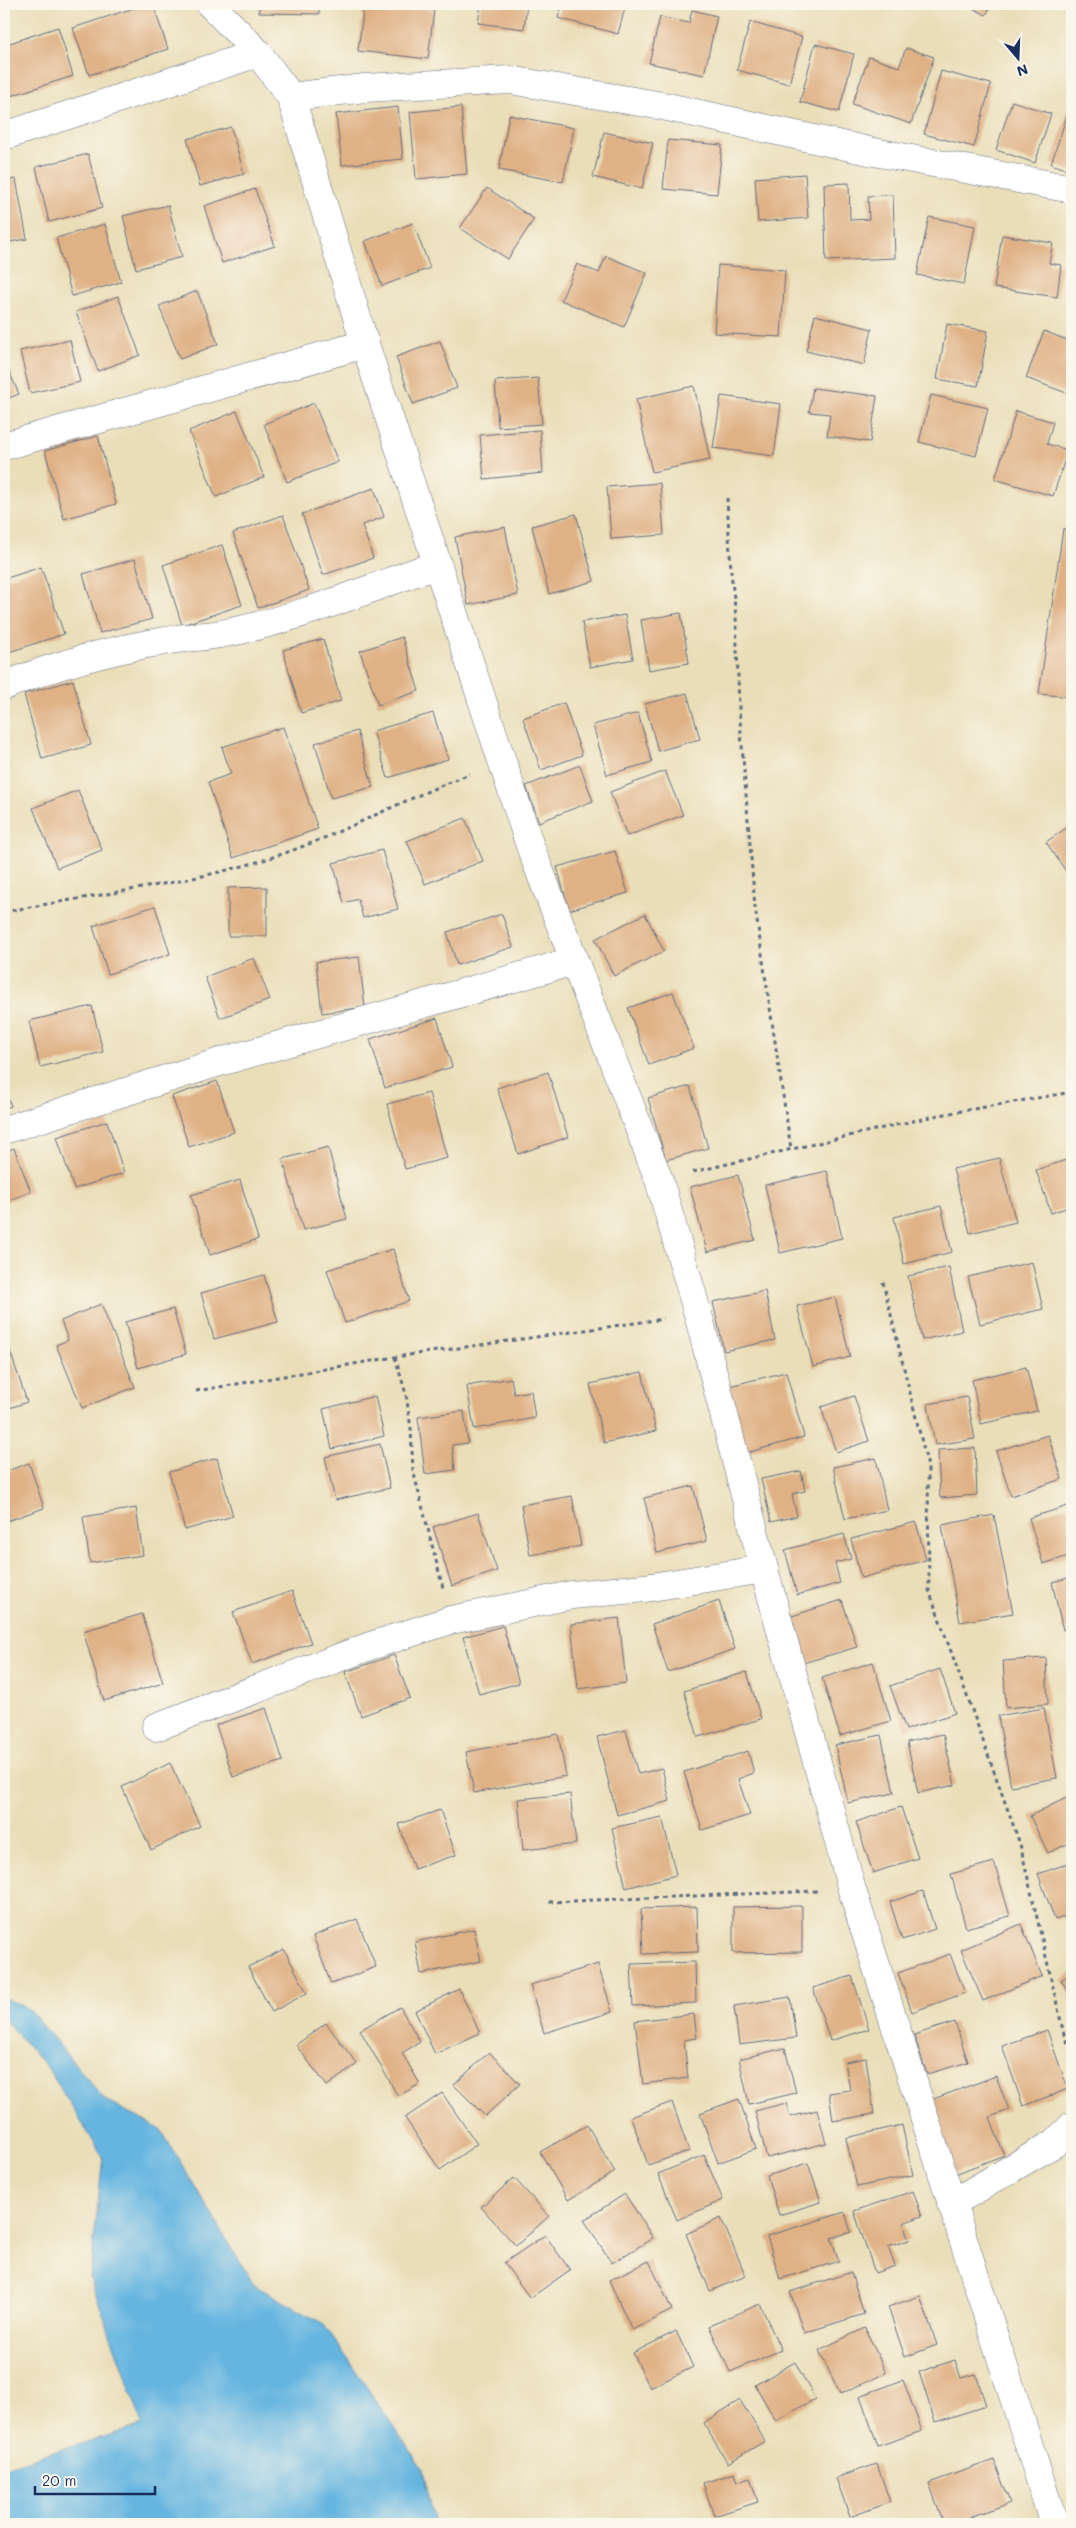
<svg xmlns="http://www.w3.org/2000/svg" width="1076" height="2528" font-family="Mali,sans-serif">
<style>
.water{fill:#66b5e0;stroke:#40729f}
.building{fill:#dfb185}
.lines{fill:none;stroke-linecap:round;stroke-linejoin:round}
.minor-casing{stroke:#636c7e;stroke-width:29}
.tertiary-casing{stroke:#636c7e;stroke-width:29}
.path{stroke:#636c7e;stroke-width:3;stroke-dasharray:4 4;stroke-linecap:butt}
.minor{stroke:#fff;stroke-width:28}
.tertiary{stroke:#fff;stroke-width:28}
</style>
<rect width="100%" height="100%" fill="#fbf7ec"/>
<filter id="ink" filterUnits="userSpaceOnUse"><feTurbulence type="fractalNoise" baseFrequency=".02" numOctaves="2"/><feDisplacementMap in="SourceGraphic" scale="10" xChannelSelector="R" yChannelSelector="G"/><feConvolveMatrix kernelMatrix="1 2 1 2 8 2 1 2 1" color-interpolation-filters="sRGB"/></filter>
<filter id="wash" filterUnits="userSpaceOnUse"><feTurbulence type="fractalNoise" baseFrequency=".0096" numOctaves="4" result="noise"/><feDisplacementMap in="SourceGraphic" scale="20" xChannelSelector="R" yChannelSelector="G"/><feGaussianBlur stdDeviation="1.12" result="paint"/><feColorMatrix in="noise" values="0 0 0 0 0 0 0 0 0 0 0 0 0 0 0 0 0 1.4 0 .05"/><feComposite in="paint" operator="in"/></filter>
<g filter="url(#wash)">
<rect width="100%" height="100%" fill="#eadeb9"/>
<path class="water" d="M4 1998 29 2009 105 2100 161 2130 254 2285 324 2324 423 2470 435 2524H4V2467L143 2425 90 2278 103 2157 47 2067 4 2019Z"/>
<g id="blocks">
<path class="building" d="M146 4H153L168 49 89 75 73 28Z
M259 4H319V14L259 13Z
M364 4H384L434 10 428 59 358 51Z
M481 4H527L524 29 478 23Z
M562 4H626L618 34 558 18Z
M965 4H992L986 15Z
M692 10 717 16 704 75 649 63 660 17 689 23Z
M750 22 802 37 789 84 737 70Z
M58 27 73 76 7 97 4 87V45Z
M815 44 854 54 839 112 800 102Z
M906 48 934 57 911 124 852 104 869 57 899 67Z
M941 71 991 84 974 147 924 134Z
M1072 100V171L1051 164Z
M1012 101 1051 114 1035 163 996 150Z
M398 107 403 159 342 165 336 114Z
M461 107 467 174 416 179 410 112Z
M509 115 574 128 563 182 499 170Z
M231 127 244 174 200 186 187 139Z
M604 132 653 143 642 189 593 177Z
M668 140 722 145 717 194 663 189Z
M88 154 102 208 49 222 36 167Z
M805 174 808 218 758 222 755 178Z
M16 179 27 239 4 243V181Z
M849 183 850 220 869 219 868 196 893 195 895 258 826 261 824 184Z
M487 188 534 219 508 259 460 228Z
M255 189 275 246 222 263 204 206Z
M168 205 182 257 136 269 123 216Z
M929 217 975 226 964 284 917 275Z
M413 223 430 268 382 286 365 241Z
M105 224 121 282 72 296 56 238Z
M1002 235 1053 243 1049 263 1061 265 1057 297 994 288Z
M606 256 647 273 624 327 561 300 577 264 599 273Z
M718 265 785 270 781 337 714 333Z
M197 291 218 344 180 359 159 306Z
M118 296 140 355 98 371 76 312Z
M815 315 872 329 864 365 806 351Z
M947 324 988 331 978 386 937 379Z
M1044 331 1072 342V395L1026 378Z
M70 340 80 382 30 393 20 351Z
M440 341 457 388 413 404 396 357Z
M4 360 19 394 4 400Z
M538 378 542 424 498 427 495 381Z
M694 386 710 460 652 472 636 399Z
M813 388 877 396 870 442 827 436 830 414 809 412Z
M931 395 988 408 976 456 919 442Z
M721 396 781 404 774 456 713 448Z
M314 403 338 462 287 482 264 424Z
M237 411 264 477 216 497 189 431Z
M1016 411 1053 422 1047 444 1068 450 1053 496 995 479Z
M540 430 543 473 484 479 480 435Z
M98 436 116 504 64 519 45 451Z
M660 483 664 535 611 539 607 487Z
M374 488 384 517 362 525 373 558 323 575 302 514Z
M576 514 594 581 549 594 532 526Z
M283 515 309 590 258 608 233 533Z
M505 527 518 595 468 605 455 537Z
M1063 529H1072V697L1039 694Z
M222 545 242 605 182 625 163 565Z
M135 559 152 619 100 633 83 574Z
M41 567 64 634 9 652 4 637V579Z
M681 613 689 663 649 670 641 620Z
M625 615 633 659 590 667 582 622Z
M402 637 419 691 378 705 360 651Z
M323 639 341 701 301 713 283 650Z
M73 680 91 745 42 759 24 694Z
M687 693 700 739 658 751 645 704Z
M564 703 582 755 541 770 523 718Z
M433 713 448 759 388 778 373 731Z
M638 713 652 762 607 775 593 725Z
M283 727 318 829 233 858 208 782 231 774 222 747Z
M357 731 373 787 331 798 315 743Z
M580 765 593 801 539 822 526 786Z
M665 771 683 815 627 836 610 792Z
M78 790 102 850 57 868 33 808Z
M465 818 483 861 425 884 407 841Z
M1072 824V880L1046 842Z
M382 850 398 909 363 918 358 899 344 903 333 863Z
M615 851 628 893 569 910 557 867Z
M267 887V936H228V888Z
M155 906 170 954 108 974 93 926Z
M502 914 513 947 457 965 447 932Z
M645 914 664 951 614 976 595 939Z
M359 957 365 1007 322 1013 316 962Z
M254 958 270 1000 220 1018 205 977Z
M673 992 694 1048 649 1065 628 1008Z
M92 1006 103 1052 40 1067 29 1021Z
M437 1018 452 1067 385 1088 370 1039Z
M548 1072 568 1137 518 1154 497 1088Z
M217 1081 234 1132 189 1147 172 1096Z
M690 1086 708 1148 666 1160 648 1098Z
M4 1088 11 1106 4 1109Z
M429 1093 447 1158 405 1169 387 1104Z
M107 1121 124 1173 74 1189 57 1137Z
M328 1147 347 1219 303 1230 283 1159Z
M14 1148 31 1192 4 1202V1152Z
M999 1158 1016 1222 970 1233 953 1169Z
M1072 1158V1206L1051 1213 1036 1170Z
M827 1171 842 1238 780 1253 765 1185Z
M738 1175 755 1240 707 1252 690 1187Z
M240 1180 258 1239 210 1255 191 1195Z
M941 1206 952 1252 904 1264 894 1217Z
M393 1249 409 1301 345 1323 327 1270Z
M1032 1262 1043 1309 980 1324 968 1277Z
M949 1267 962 1331 922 1340 908 1276Z
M264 1275 278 1322 214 1339 201 1293Z
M765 1291 775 1340 724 1351 713 1302Z
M835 1297 850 1357 813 1367 797 1306Z
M101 1304 135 1387 82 1408 56 1345 68 1340 61 1321Z
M173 1309 186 1354 138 1368 125 1322Z
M8 1345 27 1402 4 1410V1347Z
M1026 1367 1037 1411 981 1424 972 1380Z
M642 1372 656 1431 604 1443 590 1384Z
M786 1372 804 1437 746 1453 729 1386Z
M511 1378 514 1394 531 1391 535 1418 474 1429 467 1386Z
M375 1396 384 1436 332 1449 323 1409Z
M854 1396 869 1441 836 1452 821 1407Z
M967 1397 975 1439 935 1445 928 1404Z
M464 1411 468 1443 452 1445 455 1470 425 1474 418 1417Z
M1048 1435 1062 1479 1011 1496 996 1451Z
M380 1444 390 1488 335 1500 325 1457Z
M975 1448 977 1495 940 1498 938 1450Z
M217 1458 233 1516 185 1530 169 1472Z
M876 1458 887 1510 845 1519 833 1467Z
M29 1463 44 1508 4 1522V1472Z
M801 1471 805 1491 792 1494 797 1516 771 1522 761 1479Z
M693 1486 707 1541 657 1553 644 1498Z
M572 1496 581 1546 530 1555 521 1505Z
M1068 1506 1072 1519V1555L1043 1564 1029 1518Z
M136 1508 143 1555 90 1563 83 1517Z
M478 1513 497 1571 452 1586 433 1527Z
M994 1515 1013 1613 960 1622 942 1525Z
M916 1522 926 1560 861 1578 851 1539Z
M844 1534 851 1559 835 1563 840 1583 797 1595 785 1550Z
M1072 1577V1628L1063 1630 1052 1582Z
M292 1591 311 1643 252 1664 233 1612Z
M842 1600 857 1647 803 1663 789 1617Z
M719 1601 735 1649 668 1672 652 1624Z
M142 1614 163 1683 104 1701 83 1631Z
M619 1618 626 1683 578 1689 571 1624Z
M503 1626 519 1683 479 1694 463 1637Z
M394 1655 410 1698 361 1716 345 1672Z
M1046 1658 1048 1704 1006 1708 1003 1661Z
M873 1662 891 1721 840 1736 822 1678Z
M940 1669 955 1713 906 1730 890 1686Z
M747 1672 761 1719 698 1737 684 1691Z
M266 1708 283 1761 233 1777 216 1725Z
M1044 1708 1057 1778 1011 1786 998 1716Z
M626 1730 638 1774 662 1768 670 1801 617 1815 597 1737Z
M558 1734 566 1776 474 1793 466 1752Z
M943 1734 955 1785 918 1793 907 1742Z
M881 1735 894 1793 848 1803 835 1745Z
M748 1751 754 1773 738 1779 750 1815 702 1830 684 1772Z
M170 1763 200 1826 151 1850 122 1787Z
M570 1794 576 1844 523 1850 518 1799Z
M1072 1795V1842L1048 1853 1030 1816Z
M901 1807 918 1858 873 1873 856 1822Z
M440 1810 456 1855 414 1869 399 1824Z
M662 1817 676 1875 626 1888 612 1828Z
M994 1862 1010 1916 966 1928 951 1874Z
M1072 1862V1914L1055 1920 1038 1874Z
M923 1891 935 1929 902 1940 890 1902Z
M802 1906V1952L733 1953V1907Z
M697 1907 698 1952 643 1954 641 1909Z
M357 1919 376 1967 331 1984 313 1936Z
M1021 1924 1042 1976 983 2001 961 1950Z
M474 1929 481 1961 421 1974 415 1942Z
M284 1949 307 1993 272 2012 248 1967Z
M950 1954 965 1993 912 2012 898 1973Z
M695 1962 696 2003 633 2006 631 1964Z
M598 1964 612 2012 544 2033 530 1985Z
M1072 1973V1997L1061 1980Z
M852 1976 869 2029 830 2041 813 1988Z
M459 1989 480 2033 435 2054 415 2011Z
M790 1997 796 2038 739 2045 734 2006Z
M400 2007 420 2042 402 2053 420 2084 398 2096 360 2030Z
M694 2014 697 2038 684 2040 688 2078 643 2084 635 2021Z
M955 2022 968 2062 927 2074 914 2035Z
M326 2023 357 2064 327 2086 296 2045Z
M1047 2030 1068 2089 1023 2106 1002 2046Z
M785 2048 796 2093 749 2104 739 2059Z
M489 2052 520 2084 485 2116 454 2085Z
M866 2058 874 2114 833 2121 829 2093 850 2090 845 2062Z
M996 2076 1009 2110 990 2117 1004 2155 955 2174 928 2101Z
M442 2093 477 2144 440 2170 405 2118Z
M739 2099 756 2149 718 2163 700 2113Z
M672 2102 689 2151 648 2165 631 2117Z
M786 2103 790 2117 817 2110 826 2143 767 2158 755 2111Z
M587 2125 615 2172 568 2200 540 2152Z
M902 2125 913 2175 857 2187 846 2138Z
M704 2155 723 2200 677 2220 658 2174Z
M808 2163 821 2202 779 2215 767 2176Z
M514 2178 549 2216 516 2246 481 2207Z
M913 2191 922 2216 903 2223 909 2240 888 2247 895 2266 875 2273 854 2211Z
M625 2194 653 2238 612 2263 584 2220Z
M845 2212 851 2232 831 2238 839 2261 780 2279 767 2236Z
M721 2218 746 2276 710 2291 686 2234Z
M545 2235 570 2270 530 2298 504 2263Z
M649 2261 672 2310 632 2330 609 2280Z
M851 2272 864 2314 804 2333 790 2292Z
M920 2296 937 2345 905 2357 888 2307Z
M760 2304 781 2350 730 2372 709 2326Z
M865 2328 886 2373 840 2394 819 2350Z
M676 2331 693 2367 650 2388 633 2353Z
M955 2360 961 2378 976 2374 986 2406 935 2422 919 2372Z
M795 2362 815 2399 776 2421 755 2385Z
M903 2380 922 2431 878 2446 860 2396Z
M740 2400 765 2441 728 2463 703 2423Z
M994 2460 1010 2503 950 2524H944L929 2483Z
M877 2464 890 2502 850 2517 836 2478Z
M735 2473 738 2482 750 2478 758 2502 714 2516 703 2483Z"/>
</g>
</g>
<g filter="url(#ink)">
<use href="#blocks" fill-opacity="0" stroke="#636c7e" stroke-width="1"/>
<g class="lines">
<defs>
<path id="minor" d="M291 97 365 88 510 80 663 106 869 151 1072 189
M4 136 258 53
M4 446 365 344
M4 686C57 664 114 649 171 640 187 637 204 637 220 634 294 621 366 589 436 565
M4 1130 220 1062 574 961
M156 1727 370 1646 451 1620 572 1595 645 1588 764 1569
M951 2204 1055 2143 1072 2126"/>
<path id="tertiary" d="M210 4 258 53 291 97 365 344 530 846 659 1180 698 1314 764 1569 852 1890 1054 2524"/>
</defs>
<use href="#minor" class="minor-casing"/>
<use href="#tertiary" class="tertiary-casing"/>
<path class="path" d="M727 498 731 572 736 616 739 708 755 907 791 1149
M4 912C91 895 183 885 267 859 337 837 401 800 470 774
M693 1172 939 1115 1072 1092
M883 1282 928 1467 929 1590 1020 1844 1065 2039 1072 2049
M395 1357 406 1394 411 1429 413 1470 443 1588
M196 1391 395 1357 663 1319
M549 1902 817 1891"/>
<use href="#minor" class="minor"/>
<use href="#tertiary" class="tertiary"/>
</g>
</g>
<rect width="1076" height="2528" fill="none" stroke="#fbf7ec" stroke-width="20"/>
<g transform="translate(1018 58) rotate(161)" stroke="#fbf7ec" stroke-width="4" paint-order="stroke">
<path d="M0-4L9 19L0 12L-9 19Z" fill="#1b2f5e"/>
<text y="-8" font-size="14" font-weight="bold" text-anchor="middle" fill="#1b2f5e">N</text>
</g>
<path d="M35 2486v8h120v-8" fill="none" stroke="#1b2f5e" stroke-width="2.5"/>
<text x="42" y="2486" font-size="15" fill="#1b2f5e" stroke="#fbf7ec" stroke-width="4" paint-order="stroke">20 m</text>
</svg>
